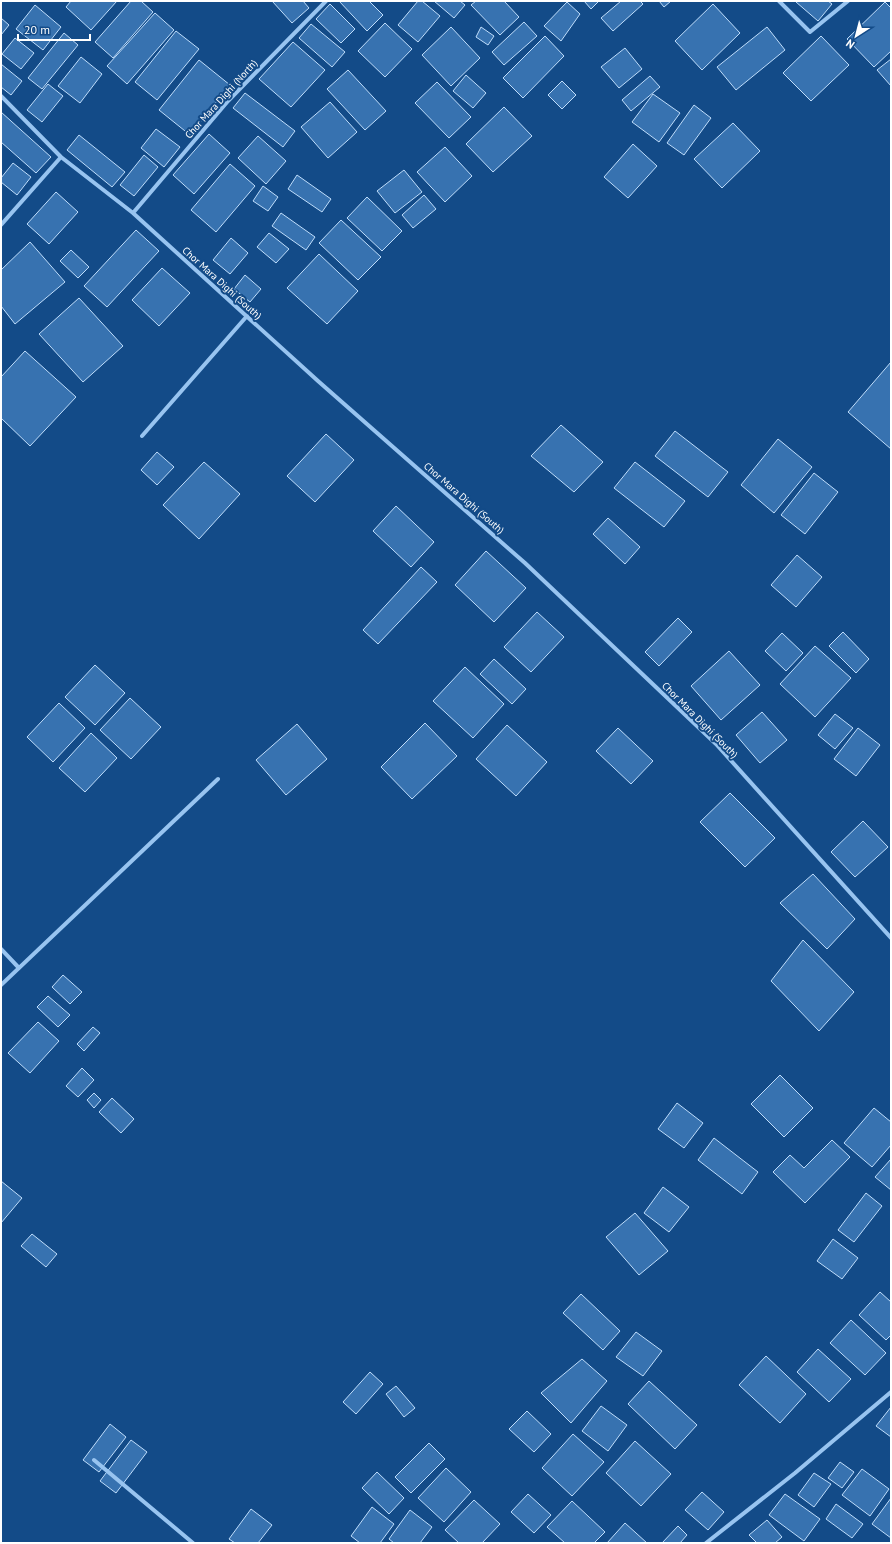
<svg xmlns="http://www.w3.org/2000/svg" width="892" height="1544" font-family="'PT Sans',sans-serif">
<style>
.building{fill:#3772b0;stroke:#bfddfb}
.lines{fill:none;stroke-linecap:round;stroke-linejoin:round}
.street{stroke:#98c4f0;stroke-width:4}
.labels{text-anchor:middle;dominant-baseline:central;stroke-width:4;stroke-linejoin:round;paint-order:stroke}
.street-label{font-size:10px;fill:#fff;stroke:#134b88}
</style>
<rect width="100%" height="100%" fill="#134b88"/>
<path class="building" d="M71 1H117L91 30 66 7Z
M131 1H141L153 12 113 58 95 42Z
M272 1H303L309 8 292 23Z
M339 1H369L383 15 367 31Z
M418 1H422L440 16 418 42 398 25Z
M434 1H460L465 5 454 18Z
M476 1H504L519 17 500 35 471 5Z
M584 1H599L591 9Z
M621 1H640L643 4 613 31 601 18Z
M659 1H671L664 7Z
M797 1H828L832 4 818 21 796 2Z
M567 2 580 14 561 41 544 26Z
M885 2 891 8V51L874 67 847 39Z
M330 4 355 29 341 43 316 19Z
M713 4 740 33 702 70 675 41Z
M35 5 61 27 43 50 16 29Z
M155 13 174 30 127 84 107 66Z
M1 18 9 25 1 35Z
M524 22 537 36 504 65 492 52Z
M385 23 412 49 385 77 358 51Z
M311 24 345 52 332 67 299 38Z
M451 27 480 58 451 86 422 55Z
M481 27 494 36 488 45 476 37Z
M767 27 785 50 736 90 717 67Z
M176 31 199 49 157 100 135 82Z
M64 33 78 45 42 89 28 78Z
M545 36 564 56 523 98 503 78Z
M821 36 849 65 811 101 783 73Z
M15 38 34 53 21 69 2 54Z
M293 42 325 70 291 107 259 79Z
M625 48 642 69 619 88 601 67Z
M81 57 102 74 80 103 58 86Z
M891 59V86L877 70Z
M199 60 230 85 190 135 159 110Z
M1 64 22 81 11 95 1 87Z
M348 70 386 111 365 130 327 89Z
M466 75 486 93 473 108 453 91Z
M650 76 660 87 631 111 622 100Z
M562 81 576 95 562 109 548 95Z
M437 82 471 117 449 138 415 103Z
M48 84 63 96 42 122 27 110Z
M245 93 295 131 283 147 233 108Z
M653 94 680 113 659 142 632 122Z
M330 102 357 132 328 158 301 127Z
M694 105 711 118 684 155 667 143Z
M504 107 532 136 493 172 466 144Z
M1 112 51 157 36 173 1 142Z
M733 123 760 151 722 188 694 159Z
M156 129 180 147 164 167 141 148Z
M209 134 230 153 194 194 173 175Z
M79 135 125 172 112 187 67 150Z
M258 136 286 161 266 184 238 158Z
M633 144 657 166 628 198 604 177Z
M445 147 472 176 445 202 417 172Z
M144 155 158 167 134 196 120 185Z
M13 163 31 177 17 195 1 182V178Z
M230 164 255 186 216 232 191 210Z
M404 170 422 192 395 213 377 191Z
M297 175 331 199 322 212 288 189Z
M263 186 278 197 268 211 253 201Z
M56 192 78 212 49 244 27 224Z
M424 195 436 209 413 228 402 215Z
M367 197 402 231 382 251 347 218Z
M281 213 315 237 306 250 272 226Z
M341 220 381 257 358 280 319 243Z
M136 230 159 251 107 307 84 286Z
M269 233 289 249 276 263 257 247Z
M231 238 248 253 230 274 213 260Z
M30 242 65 282 15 324 1 306V270Z
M71 250 89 267 78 278 60 261Z
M319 254 358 291 327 324 287 288Z
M162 268 190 293 159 326 132 300Z
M245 275 261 289 250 302 234 289Z
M79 298 123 346 83 382 39 334Z
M25 351 76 397 30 446 1 418V377Z
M891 362V449L848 412Z
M561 425 603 462 574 492 531 456Z
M675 431 728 472 708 497 655 456Z
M326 434 354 460 315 502 287 476Z
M778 439 812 467 774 513 741 485Z
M157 452 174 467 157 485 141 470Z
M204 462 240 494 199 539 163 505Z
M635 462 685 501 664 527 614 488Z
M814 473 838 492 805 534 781 515Z
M396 506 434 542 411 567 373 531Z
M608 518 640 547 625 564 593 534Z
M486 551 526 588 494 622 455 585Z
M797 555 822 577 796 607 771 585Z
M421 567 437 582 378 644 363 630Z
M537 612 564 637 531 672 504 647Z
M678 618 692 632 659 666 645 652Z
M843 632 869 659 856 673 829 646Z
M782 633 803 653 786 671 765 651Z
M815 646 851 678 815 717 780 684Z
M729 651 760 685 721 720 691 686Z
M494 659 526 689 512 704 480 674Z
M95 665 125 693 95 725 65 697Z
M465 667 504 704 473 738 433 701Z
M130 698 161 727 131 759 100 730Z
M59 703 85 728 53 762 27 737Z
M762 712 787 740 760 763 736 735Z
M835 714 853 728 835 749 818 735Z
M425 723 457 756 412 799 381 767Z
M297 724 327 759 286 795 256 760Z
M507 725 547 762 516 796 476 759Z
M618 728 653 761 631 784 596 751Z
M858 728 880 745 856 776 834 759Z
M91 733 117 758 85 792 59 768Z
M730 793 775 838 745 867 700 822Z
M863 821 888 847 855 877 831 852Z
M813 874 855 919 827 949 780 903Z
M803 940 854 992 819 1031 771 981Z
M63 975 82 992 70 1004 52 987Z
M48 996 70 1015 58 1027 37 1007Z
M38 1022 59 1041 30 1073 8 1053Z
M93 1027 100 1033 84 1051 77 1044Z
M82 1068 94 1080 78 1097 66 1086Z
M780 1075 813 1108 784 1137 751 1104Z
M94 1093 101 1100 94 1108 87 1100Z
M112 1098 134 1119 121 1133 99 1112Z
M677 1103 703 1123 684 1148 658 1129Z
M874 1108 891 1122V1145L872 1167 844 1143Z
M714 1138 758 1172 742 1194 698 1160Z
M832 1140 850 1157 805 1203 773 1172 790 1155 804 1168Z
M891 1159V1190L875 1177Z
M1 1181 22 1198 1 1223Z
M663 1187 689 1207 669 1232 644 1213Z
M866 1193 882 1206 854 1242 838 1230Z
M635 1213 668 1251 639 1275 606 1237Z
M32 1234 57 1254 46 1267 21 1246Z
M833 1239 858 1258 842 1279 817 1261Z
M880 1292 891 1302V1335L886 1340 859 1315Z
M581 1294 620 1331 603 1350 563 1313Z
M851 1320 886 1353 865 1375 830 1343Z
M636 1332 662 1351 643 1376 616 1357Z
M818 1349 851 1379 829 1402 797 1372Z
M766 1356 806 1394 780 1423 739 1385Z
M582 1359 607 1381 571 1423 541 1393Z
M370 1372 383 1384 356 1414 343 1402Z
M649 1381 697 1425 675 1449 628 1404Z
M396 1386 415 1408 404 1417 386 1394Z
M601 1406 627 1425 608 1451 582 1431Z
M891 1407V1437L876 1426Z
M527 1411 551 1434 534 1452 509 1429Z
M110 1424 126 1437 99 1472 83 1460Z
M573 1434 604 1462 572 1496 542 1468Z
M131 1440 147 1452 116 1493 100 1481Z
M635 1441 671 1474 641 1506 606 1473Z
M429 1443 445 1459 411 1493 395 1477Z
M840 1462 854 1472 842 1488 828 1478Z
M446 1468 471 1492 444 1522 418 1498Z
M862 1469 889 1489 870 1516 842 1495Z
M377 1472 404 1498 389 1514 362 1488Z
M814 1473 831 1484 814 1507 798 1495Z
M702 1492 724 1512 708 1530 685 1510Z
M528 1494 551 1515 534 1533 511 1512Z
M785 1494 820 1519 804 1541 769 1515Z
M891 1498V1538L872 1524Z
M474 1500 500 1524 482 1543H459L445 1530Z
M572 1501 605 1532 594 1543H565L547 1527Z
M836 1504 863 1524 852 1538 826 1519Z
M372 1507 394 1524 380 1543H360L351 1536Z
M251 1509 272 1525 258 1543H235L229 1539Z
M410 1510 432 1527 420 1543H394L389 1539Z
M767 1520 782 1537 775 1543H757L749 1535Z
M625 1523 647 1543H607Z
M678 1526 687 1535 680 1543H662Z"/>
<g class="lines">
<path class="street" d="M779 1 810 32 848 1
M1 96 61 157 133 213 318 381 525 563 716 744 891 938
M133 213 228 101 326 1
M1 225 61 157
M142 436 247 316
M1 949 19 968
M1 985 218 779
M94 1460 193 1543
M706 1543 795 1473 891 1392"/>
</g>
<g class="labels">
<g class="street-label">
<text transform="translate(221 99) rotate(-48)">Chor Mara Dighi (North)</text>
<text transform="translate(222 283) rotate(42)">Chor Mara Dighi (South)</text>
<text transform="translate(464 498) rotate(41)">Chor Mara Dighi (South)</text>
<text transform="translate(700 720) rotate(45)">Chor Mara Dighi (South)</text>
</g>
</g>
<rect width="892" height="1544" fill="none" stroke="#ffffff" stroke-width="4"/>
<g transform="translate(856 36) rotate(216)" stroke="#134b88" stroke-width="3" paint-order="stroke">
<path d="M0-3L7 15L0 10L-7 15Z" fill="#ffffff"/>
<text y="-6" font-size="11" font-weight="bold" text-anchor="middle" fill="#ffffff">N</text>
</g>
<path d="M18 34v6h72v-6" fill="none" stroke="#ffffff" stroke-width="2"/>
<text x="24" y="34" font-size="12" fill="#ffffff" stroke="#134b88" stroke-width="3" paint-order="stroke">20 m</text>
</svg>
